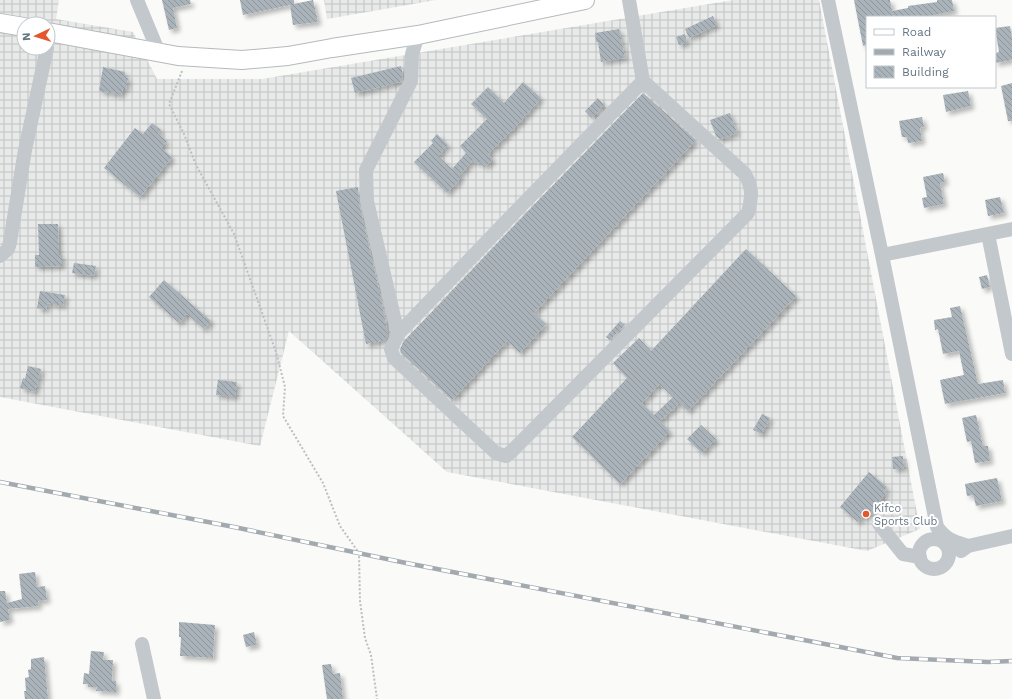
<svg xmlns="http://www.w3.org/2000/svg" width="1012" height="699" font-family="'Work Sans',sans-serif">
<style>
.industrial{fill:url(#industrial-grid);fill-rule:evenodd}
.building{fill:url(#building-back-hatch);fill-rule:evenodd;filter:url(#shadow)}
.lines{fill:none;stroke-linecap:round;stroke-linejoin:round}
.major-casing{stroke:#b5babe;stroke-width:20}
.path{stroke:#bbbfc2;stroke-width:2;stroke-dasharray:2 2;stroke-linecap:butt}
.minor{stroke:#c3c8cc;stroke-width:14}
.major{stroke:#fff;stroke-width:18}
.rail-casing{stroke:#a2aab0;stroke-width:4.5}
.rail{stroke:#fff;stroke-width:3;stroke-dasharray:9;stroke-linecap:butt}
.poi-dot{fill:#e4572e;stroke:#fff;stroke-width:1.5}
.labels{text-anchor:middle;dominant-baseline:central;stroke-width:4;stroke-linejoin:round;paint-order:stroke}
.poi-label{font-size:11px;fill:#657683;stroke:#fff;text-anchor:start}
</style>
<defs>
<pattern id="industrial-grid" width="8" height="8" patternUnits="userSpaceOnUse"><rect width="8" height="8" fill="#e8e9e9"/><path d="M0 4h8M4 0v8" fill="none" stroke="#c0c1c2"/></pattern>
<pattern id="building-back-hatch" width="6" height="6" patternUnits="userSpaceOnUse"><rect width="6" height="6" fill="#aab3b9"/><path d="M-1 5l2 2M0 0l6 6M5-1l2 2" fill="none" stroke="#8e969c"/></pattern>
<filter id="shadow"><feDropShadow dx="3.5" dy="3.5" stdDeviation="2" flood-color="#0004"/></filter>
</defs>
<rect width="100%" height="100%" fill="#fafaf8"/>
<path class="industrial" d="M0 0H59L56 19 133 32 157 79H262L733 0H819L920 529 867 551 447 472 289 331 260 446 0 397ZM24 24H48V48H24Z
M324 0H436L327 19Z"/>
<path class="building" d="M162 0H190L191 4 173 8 177 28 169 30Z
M240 0H294V4L313 0 318 22 293 25 290 5 243 15Z
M854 0H890L892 11 908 8V6L937 2V0H952L954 11 926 17H867V45L863 46Z
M713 16 717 25 689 38 685 29Z
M1010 26 1012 38V60L995 63V53L999 52 995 28Z
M619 29 625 58 601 62 598 42H596L595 33Z
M685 34 687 43 679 45 676 37Z
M401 66 403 75 401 82 355 93 351 78Z
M103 67 125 72V77L128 78 126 89H123L121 95 99 91Z
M523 82 541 98 521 121 488 154 493 159 485 167 480 162 478 164 473 160 459 176 461 178 447 193 414 162 433 143 431 141 437 134 448 145 438 156 452 169 466 153 460 146 487 119 471 104 488 87 504 103Z
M1012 83V121H1008L1001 86Z
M968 91 971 106 946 112 943 95Z
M643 93 696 140 534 313 546 324 520 353 507 341 452 400 401 353 400 350 403 342 525 214Z
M598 98 604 105 592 118 585 111Z
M730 113 737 133 720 139 716 136 710 120Z
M922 117 924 127 920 128 922 141 908 143 907 137H902L899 121Z
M152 123 161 130 158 134 167 141 161 148 172 157 140 197 104 168 135 128 143 134Z
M943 173 945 182 940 183 944 204 924 208 922 198 927 197 923 177Z
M358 187 359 203 380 294 388 335 386 340 366 344 336 191Z
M1000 197 1004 213 988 216 985 200Z
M38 224H58L59 255H62V266L35 267V255H39Z
M746 249 796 296 688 411 679 403 660 421 670 431 620 484 572 437 627 378 613 363 639 338 651 351ZM659 384 673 397 654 415 642 403Z
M74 263 96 266 94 276 72 273Z
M987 275 990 287 982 289 979 277Z
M164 280 211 321 204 329 187 314 179 323 149 297Z
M40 291 65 295 63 306 47 303 46 310 37 308Z
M960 306 978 384 1003 380 1005 393 945 404 940 380 964 375 959 351 943 354 938 329 935 330 934 320 952 317 950 308Z
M620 321 625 325 610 340 606 337Z
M28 366 41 369 35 392 20 388 23 378 25 379Z
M218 380 237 382 235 397 216 395Z
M762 414 770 418 762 434 753 430Z
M976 415 983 446H988L990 461 975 463 971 441 967 442 962 418Z
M701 425 716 439 702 453 687 439Z
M903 456 904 469H893L892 457Z
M869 472 887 487 884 490 887 492 866 518 863 516 858 522 840 507Z
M997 478 1002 501 976 506 973 495 967 496 965 484Z
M35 572 37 587 45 586 47 600 38 601 39 606 8 609 10 620 0 622V591H5L7 603 22 599 19 574Z
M179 622 215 625 213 658 180 656 181 637H179Z
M254 632 257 645 246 647 243 635Z
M91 651 104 652 103 660H113L112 681H116V692L96 691 97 687H88V684H83L84 673 89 674Z
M44 657 48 699H25L24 691H26L25 678 29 677 28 670 31 669V659Z
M331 664 333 674 340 673 343 699H327L322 665Z"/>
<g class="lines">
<defs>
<path id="major" d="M0 23 24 27
M48 32 178 56 242 60 288 56 332 48 418 35 585 0"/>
</defs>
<use href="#major" class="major-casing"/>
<path class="path" d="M182 71 169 104 184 134 196 165 234 234 276 352 285 387 283 416 323 483 340 526 359 553 360 601 365 638 371 655 377 699"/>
<path class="minor" d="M137 0 159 53
M828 0 882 255 937 527C947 540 952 541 968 546
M418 35 412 54 411 81 366 170 367 201 398 334 391 349 394 358 496 453 506 456 512 451 748 213C752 196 753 189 745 174L643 81
M988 234 1012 354
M882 255 1012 229
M0 256 8 249 10 242 25 150 47 48
M398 334 519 208 643 81 629 0
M879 524 903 554 920 557
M919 554a15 15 0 1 1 30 0a15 15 0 1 1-30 0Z
M961 551 968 546 1012 536
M142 644 154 699"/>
<use href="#major" class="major"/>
<defs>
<path id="rail" d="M0 482 234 527 406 563 897 658 988 662 1012 661"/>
</defs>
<use href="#rail" class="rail-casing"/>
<use href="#rail" class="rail"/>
</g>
<circle class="poi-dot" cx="866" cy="514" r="4"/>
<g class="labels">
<g class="poi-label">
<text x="874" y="508">Kifco<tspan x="874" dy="13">Sports Club</tspan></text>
</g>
</g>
<rect x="866" y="16" width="130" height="72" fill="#ffffff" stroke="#c1c8cd"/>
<rect x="874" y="29" width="20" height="6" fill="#ffffff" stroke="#c1c8cd"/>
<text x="902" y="36" font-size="12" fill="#657683">Road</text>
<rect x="874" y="49" width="20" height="6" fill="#a2aab0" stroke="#c1c8cd"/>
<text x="902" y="56" font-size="12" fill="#657683">Railway</text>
<rect x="874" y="66" width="20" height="12" fill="url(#building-back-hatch)" stroke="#c1c8cd"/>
<text x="902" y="76" font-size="12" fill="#657683">Building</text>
<g transform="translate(36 36) rotate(266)"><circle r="19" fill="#ffffff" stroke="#c1c8cd"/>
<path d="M0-3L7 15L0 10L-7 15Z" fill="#e4572e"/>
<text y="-6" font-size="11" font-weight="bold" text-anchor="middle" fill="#657683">N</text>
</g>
</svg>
